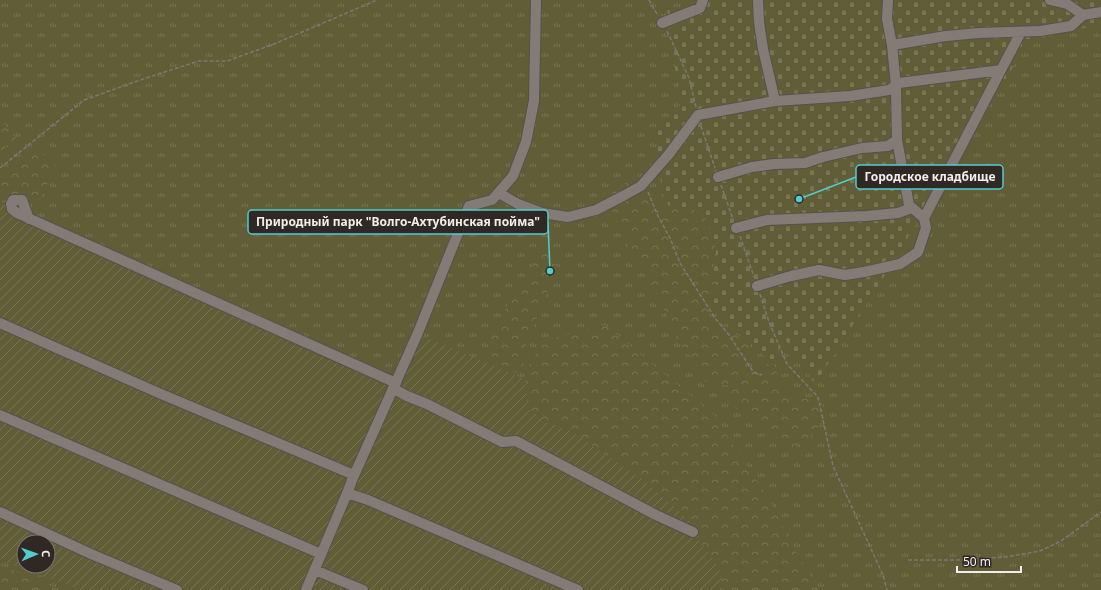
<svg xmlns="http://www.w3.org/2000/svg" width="1101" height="590" font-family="'Noto Sans',sans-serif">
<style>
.grass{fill:url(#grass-tufts);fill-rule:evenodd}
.forest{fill:url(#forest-crowns)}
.cemetery{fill:url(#cemetery-stones)}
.garden{fill:url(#garden-furrows);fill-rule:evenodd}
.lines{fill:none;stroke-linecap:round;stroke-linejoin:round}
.minor-casing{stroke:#57514e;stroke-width:12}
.path{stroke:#7e7774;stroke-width:1.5;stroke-dasharray:4 2;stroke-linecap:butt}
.minor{stroke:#847b77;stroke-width:10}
.leader{fill:none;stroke:#52cdce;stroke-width:1.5}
.callout-dot{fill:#52cdce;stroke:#302825;stroke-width:1.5}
.callout{fill:#302825;stroke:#52cdce;stroke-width:1.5}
.callout-label{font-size:12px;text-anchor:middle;font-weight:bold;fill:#f2edeb}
</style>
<defs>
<pattern id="grass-tufts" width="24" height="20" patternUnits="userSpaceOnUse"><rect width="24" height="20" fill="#605d37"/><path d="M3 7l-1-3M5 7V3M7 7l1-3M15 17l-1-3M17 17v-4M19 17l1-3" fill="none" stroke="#777554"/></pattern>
<pattern id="forest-crowns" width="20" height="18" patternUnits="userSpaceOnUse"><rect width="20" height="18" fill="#605d37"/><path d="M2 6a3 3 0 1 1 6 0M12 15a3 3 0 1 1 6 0" fill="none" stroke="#777554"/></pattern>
<pattern id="cemetery-stones" width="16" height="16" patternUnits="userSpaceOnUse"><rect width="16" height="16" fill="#605d37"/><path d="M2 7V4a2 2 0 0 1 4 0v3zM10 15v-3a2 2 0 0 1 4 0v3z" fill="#777554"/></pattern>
<pattern id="garden-furrows" width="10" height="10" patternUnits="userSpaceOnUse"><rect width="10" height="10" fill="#605d37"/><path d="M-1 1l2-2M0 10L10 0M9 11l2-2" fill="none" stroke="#777554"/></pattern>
</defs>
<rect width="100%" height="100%" fill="#3a322f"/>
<path class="grass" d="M0 0H1101V590H0ZM24 542H48V566H24Z"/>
<path class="forest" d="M0 119 16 138 0 152Z
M32 146 56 165 41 198 7 204 0 203V175Z
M632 179 644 183 640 192 652 194C662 209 674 205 689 208 694 210 699 213 704 215 713 234 720 250 712 271L720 287 718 293 708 301 709 315 713 323 719 329 744 338 751 344 749 348 737 359 741 367 744 370 759 368 766 364 774 365 778 376 776 390 802 398 810 399 825 407 826 414 815 431 808 439 802 440 795 444 802 455 798 463 739 410 729 404 727 399 730 395 732 386 716 384 701 380C698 372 696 364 691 357 688 353 684 350 681 345 671 328 667 305 649 293V287L655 277 650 272 648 260 632 257 628 252V236L624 226 613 215 611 202 613 191Z
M539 247 557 249 559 272 552 280 526 345 522 373 508 372 492 356 489 341 508 304 530 278Z
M605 325 714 415 773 506 787 537 819 590H722V579L571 431 548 423 528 408 525 379 541 341Z
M0 565 61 590H0Z"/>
<path class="cemetery" d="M706 0H1101V24L1029 41 881 281 815 384 783 336 774 365 736 330 708 301 718 293 720 287 710 279C712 273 715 267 716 261 718 246 710 228 704 215L689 208 669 206 662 192 656 131 680 105 667 8 706 13Z"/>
<path class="garden" d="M0 201 86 244 389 380 410 335 427 338 525 379 528 408 548 423 571 431 646 482 689 520 693 532 719 568 722 579V590H81L10 564 0 559ZM24 542H48V566H24Z"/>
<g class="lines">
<defs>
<path id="minor" d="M888 0 887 19 892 45 946 36 979 33 1040 31 1071 26 1083 15 1101 12
M1050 0 1067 4 1083 15
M662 23 700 8 703 0
M775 101 850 96 889 90 899 83 1001 70 1021 32
M718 177 752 167 774 164 805 163 823 157 862 148 888 146 897 140 896 86 892 45
M499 193 518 204 542 213 568 217 596 210 623 196 641 186 669 154 698 115 775 101 763 49 759 22 758 0
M924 218 1001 70
M29 219 22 200H13L11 204 12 209 17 213 396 383
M736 228 767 220 866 216 898 213 909 209V205L897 140
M757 286 791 276 819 270 845 275 864 272 900 264 918 252 926 228 924 218 909 205
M0 323 161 394 354 475
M394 389 407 396 427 404 502 442 516 441 656 515 693 532
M0 415 321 554
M347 493 368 500 578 590
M0 512 91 554 177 590
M315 570 363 590
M306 590 348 491 352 480 417 335 469 206 492 200 513 176 526 142 534 101 536 0"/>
</defs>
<use href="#minor" class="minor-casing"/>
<path class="path" d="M649 0 658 16
M667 31 689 78 696 107
M701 126 715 168
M0 168 84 100 146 78 199 61H227L274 44 377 0
M721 185 733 219
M648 192 658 216 670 238 680 263 715 318 729 335 754 373 762 375
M740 236 754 277
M760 294 769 322 787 364 818 397 833 466 883 575 887 590
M908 560H958L1005 557 1040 551 1061 541 1101 512"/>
<use href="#minor" class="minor"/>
</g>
<path class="leader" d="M799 199L856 177M550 271L548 222"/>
<g class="callout-dot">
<circle cx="799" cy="199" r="4"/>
<circle cx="550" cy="271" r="4"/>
</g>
<g class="callout">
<rect x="856" y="165" width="147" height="24" rx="4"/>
<rect x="248" y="210" width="300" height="24" rx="4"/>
</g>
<g class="callout-label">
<text x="930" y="181">Городское кладбище</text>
<text x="398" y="226">Природный парк "Волго-Ахтубинская пойма"</text>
</g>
<g transform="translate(36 554) rotate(88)"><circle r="19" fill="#302825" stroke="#7e7774"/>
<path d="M0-3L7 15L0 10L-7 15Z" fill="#52cdce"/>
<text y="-6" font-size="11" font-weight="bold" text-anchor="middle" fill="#f2edeb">С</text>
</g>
<path d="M957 566v6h64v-6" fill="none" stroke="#f2edeb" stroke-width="2"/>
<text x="963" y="566" font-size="12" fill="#f2edeb" stroke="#302825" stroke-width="3" paint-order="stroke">50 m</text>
</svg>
